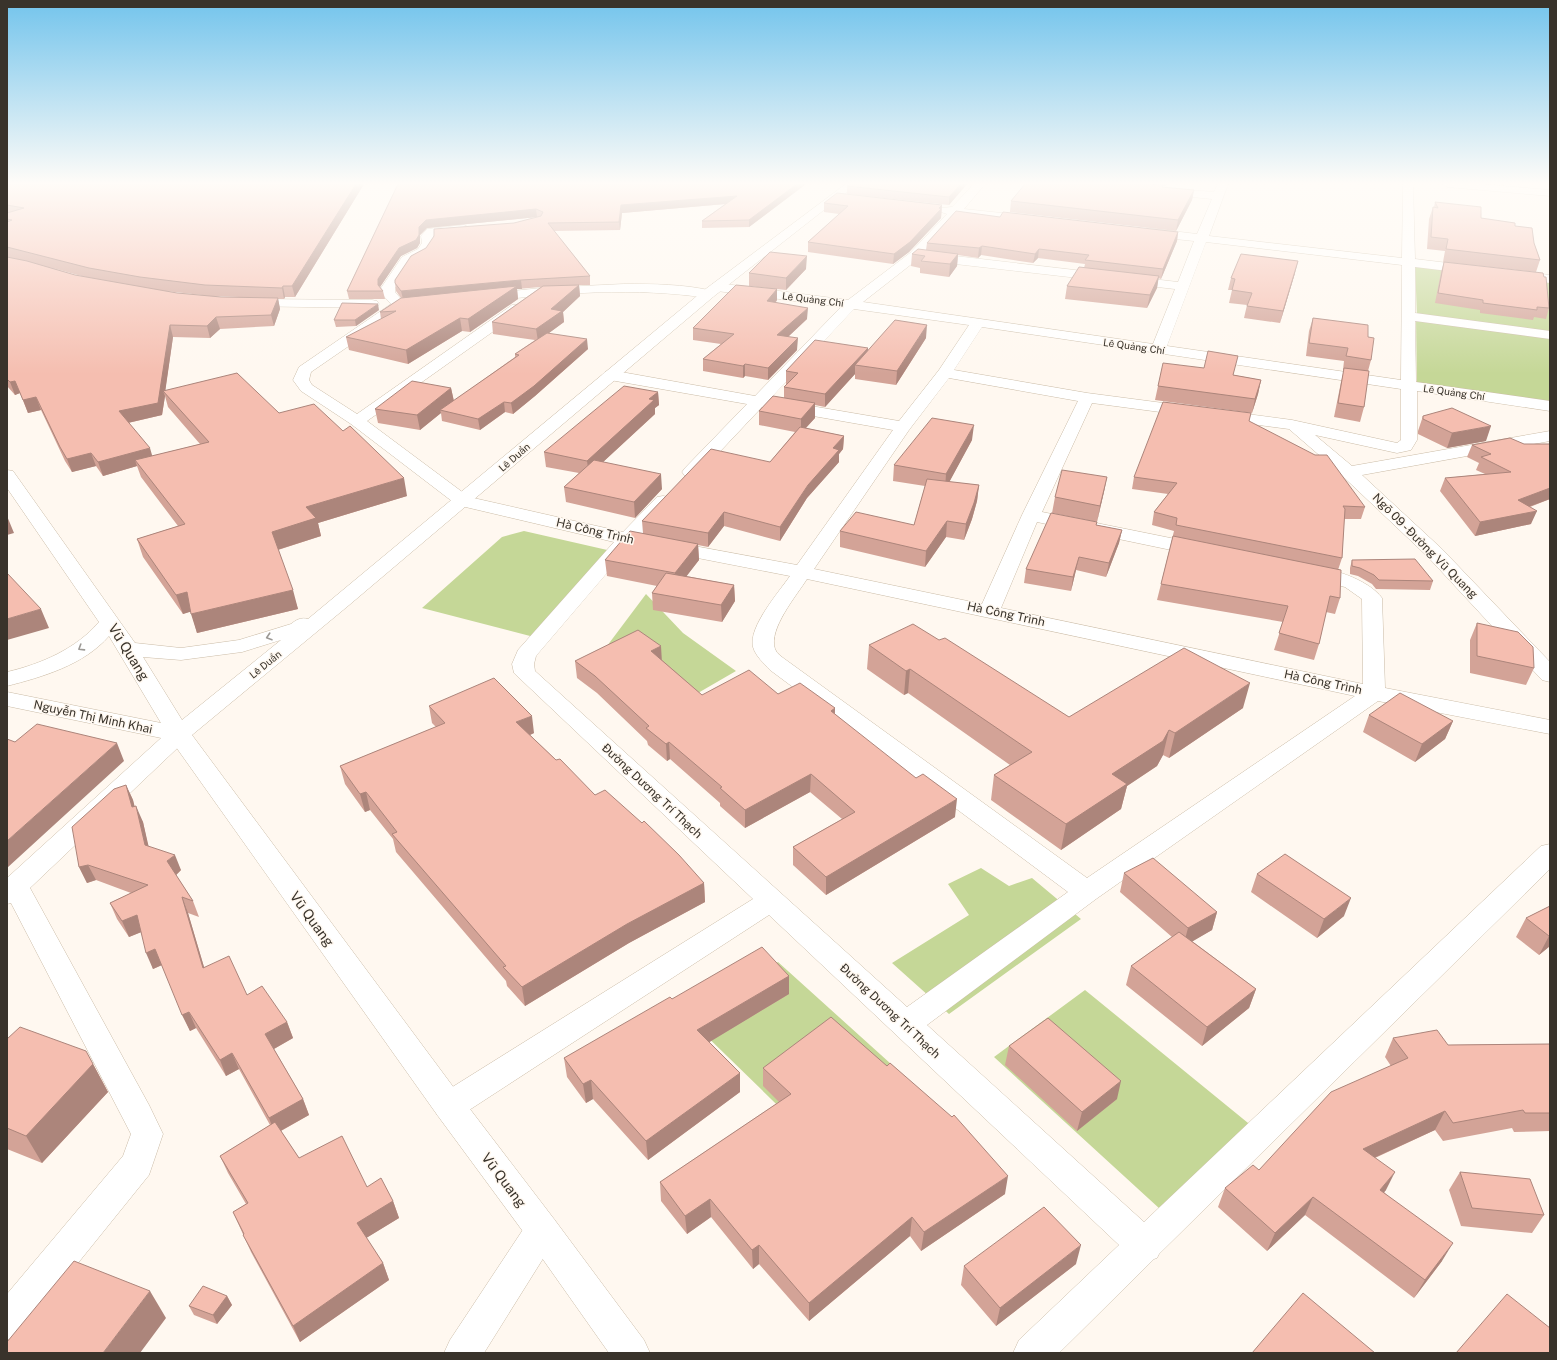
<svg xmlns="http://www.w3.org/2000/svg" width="1557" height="1360" font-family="'Public Sans',sans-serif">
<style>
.green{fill:#c5d797}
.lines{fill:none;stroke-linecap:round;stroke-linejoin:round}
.minor-casing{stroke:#cbbca7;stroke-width:1}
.major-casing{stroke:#cbbca7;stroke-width:1}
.minor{fill:#fff;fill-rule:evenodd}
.major{fill:#fff;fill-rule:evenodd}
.wall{fill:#d3a397;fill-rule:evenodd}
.shaded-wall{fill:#ac857b}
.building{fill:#f5beb0;stroke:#ac857b}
.oneway{stroke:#9c9995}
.labels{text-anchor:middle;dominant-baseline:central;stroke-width:3;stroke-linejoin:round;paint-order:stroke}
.far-street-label{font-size:10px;fill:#39332b;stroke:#fff8f0}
.street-label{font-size:12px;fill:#39332b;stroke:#fff8f0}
.near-street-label{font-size:14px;fill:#39332b;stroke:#fff8f0}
</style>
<rect width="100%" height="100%" fill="#fff8f0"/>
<path class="green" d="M1415 264 1550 280V335L1417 317Z
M1416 319 1550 337V406L1417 387Z
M524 531 616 552 534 637 422 608 502 537Z
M646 594 683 633 736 671 698 693 586 674Z
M981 868 1009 886 1032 878 1081 919 949 1014 892 963 969 915 948 884Z
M778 962 932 1101 844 1170 691 1021Z
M1085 990 1264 1136 1172 1220 994 1057Z"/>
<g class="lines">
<defs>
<path id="minor" d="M974 184H985L964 209 1030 216 1034 217 1036 219 1034 221 1030 222 958 215 918 259 863 302 1153 344 1175 289 929 261 925 260 923 257 925 254 929 253 1178 282 1194 241 1147 236 1143 235 1141 232 1143 229 1147 228 1197 234 1212 199 1162 194 1157 191 1162 188 1214 192 1218 184H1228L1209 236 1402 258 1403 184H1413L1415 259 1473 266 1477 267 1479 270 1477 273 1473 274 1415 267V313L1550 331V339L1415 321 1416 382 1550 401V411L1417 391V440L1411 450 1397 453 1315 435 1352 466 1550 431V441L1362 475 1442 549 1550 662V682L1542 680 1428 557 1333 467 1289 429 1092 403 1042 512 1200 544 1207 546 1210 550 1207 554 1200 556 1037 522 1001 608 1363 684 1362 599 1345 587 1305 577 1302 573 1305 569C1326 564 1369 580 1382 598L1385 688 1550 720V734L1378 701 1096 899 927 1025 1144 1222 1541 846 1550 844V869L1159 1254 1157 1258 1154 1259 1059 1353H1013L1019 1340 1119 1245 769 915 460 1116 449 1120 438 1116 433 1106 438 1096 753 899 514 673 512 664 518 650 614 542 457 505 351 424 301 391 293 380 299 367 391 304 381 293V288L402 257 418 249 422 243 421 236 427 229 464 225 468 227 470 229 468 231 434 235 433 237 434 243 426 255 411 263 395 288V292L406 305 404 308 311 372 309 380 312 385 357 414 512 305H522L524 308 522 311 367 421 469 497 623 532 657 497 663 496 669 497 672 501 640 536 797 565 893 430 762 407 697 476 691 477 685 476 682 472 685 468 747 404 610 380 605 378 602 375 605 372 610 370 755 396 841 307 717 291 712 290 710 287 712 284 717 283 848 300 910 253 947 214 941 212 939 210 941 208 952 207ZM1206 242 1402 265 1401 380 1167 346ZM854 309 969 325 939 370 899 421 770 399ZM982 327 1401 389V440L1397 443 1292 420 1087 393 954 370ZM949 378 1078 401 1022 515 982 604 814 569 909 430ZM631 545 790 576C779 592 748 627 753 647 756 657 764 663 770 670L1068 892 907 1007 535 671 534 664 536 656ZM807 579 1355 696 1087 878 786 660C782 657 777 654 775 649 768 629 797 595 807 579Z
M1443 184H1480L1550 190V196L1448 187Z
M1517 271 1550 275V283L1512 278 1511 275 1512 272Z
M624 284C653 284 684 284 713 291L715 294 713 297 708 298C636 287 560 293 488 301L483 300 481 297 483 294 541 288Z
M248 299 372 300 377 301 379 304 377 307 372 308 243 306 241 303 243 300Z
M179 727 187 729 191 734 187 739 30 888 149 1105 163 1134 149 1175 20 1335 7 1340V1294L123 1156 131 1134 11 903 7 904V878L171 729Z
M542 1214 554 1219 559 1230 554 1241 484 1353H444L450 1340 530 1219Z"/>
<path id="major" d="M846 184H857L713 297 348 606 192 735 460 1096 554 1219 644 1340 650 1353H609L530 1241 438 1116 171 740 7 706V692L161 723 109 636C84 665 42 677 7 686V672C41 664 76 649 99 622L7 488V470L13 471 135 643 181 648 239 640 291 624C296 620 301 617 308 619L703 291ZM281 640 182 720 143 657 181 660 242 652Z"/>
</defs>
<use href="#minor" class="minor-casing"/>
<use href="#major" class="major-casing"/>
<use href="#minor" class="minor"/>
<use href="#major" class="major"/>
</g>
<path class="wall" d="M7 184H364L295 297H285L284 299H278L280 309 274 326 220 329 210 338 173 337 165 391 279 413 407 496 318 523 321 536 278 550 298 609 197 633 191 611 183 614 143 557 137 539 178 526 141 477 137 466 103 476 96 466 72 472 65 461 41 410 28 413 20 393 15 395 7 386ZM49 267 74 274 89 278 75 275ZM165 291 202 295 177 293ZM211 296 239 297H221ZM165 396 168 407 200 444 152 456 128 423 162 415Z
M398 184H806L749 227 702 228V221L725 204 622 213 620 230 554 231 590 276V285H579L580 296 563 312 564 322 549 333 588 349 535 396 513 414 505 412 480 430 442 421 441 413 420 430 378 423 375 409 451 388 454 401 515 357V354L535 340 493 334 492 322 541 287 517 289 518 299 470 332 462 331 408 364 349 350 346 337 381 319 380 312 401 298 396 291 395 283 514 223 538 217H537L427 228 420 235V243L417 248 401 256 380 287 383 291 385 299H349L347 291Z
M967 184 949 205 847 194V186Z
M1025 184H1168L1166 186H1163V187L1194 190 1192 200 1176 231 1010 212 1011 201Z
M1435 202 1481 218 1515 226 1534 243 1540 260 1536 272 1443 262 1445 251 1427 249 1429 219 1433 207H1434Z
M824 203 942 205 941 218 909 252 893 264 808 252V242L839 214 824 212Z
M1000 217 1178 232 1177 241 1161 279 1158 278 1157 288 1147 308 1065 299 1067 286 1084 268 1085 264 1038 258 1033 263 981 255 978 258 958 255 957 266 949 277 920 273V268L911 266 912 254 926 250 927 243Z
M1444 262 1549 308 1546 319 1534 317 1533 320 1480 313V310L1435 303 1441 272Z
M806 269 786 290 777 289V300L776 302 807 319 788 337 797 350 768 380 745 376 743 378 703 371V359L721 344 693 340V328L774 289 749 286V273Z
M1295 273 1280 323 1244 318 1247 305 1229 303 1232 290H1228L1231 278Z
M379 310 356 326 336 327 334 320Z
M1313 318 1368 337 1371 360 1368 371 1364 407 1360 422 1334 417 1341 382 1344 370H1343L1344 361 1306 356 1309 331Z
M926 338 896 385 855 379V374L825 407 815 405V418L806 428 844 436 843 449 839 454V462L807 498 780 541 724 526 708 547 698 545 699 560 686 576 734 585 735 601 722 622 653 610 652 593 657 586 607 576 605 560 643 533 642 521 770 462 795 432 759 425V411L784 398V387L787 384H786V371L868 348V350Z
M1234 375 1261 380 1258 394 1252 413 1155 400 1158 386Z
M658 392 659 405 655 408V414L603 462 662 489 635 518 566 502 564 487 579 473 546 467 544 452Z
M1423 416 1486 441 1447 448 1418 434V431Z
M1249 421 1365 507 1361 519H1344L1342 558 1338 570 1340 598 1335 614 1326 612 1319 644 1314 660 1274 650 1283 622 1157 600 1161 584 1174 531 1152 525 1154 512 1168 494 1132 489 1134 477Z
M972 440 949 482 979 485 977 501 972 519 964 540 946 537 925 567 840 547V531L914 525 925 486 893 481 894 465Z
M1550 444V499L1530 507 1531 524 1475 536 1440 491 1445 478 1485 474 1476 470 1479 463 1467 457 1472 445Z
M1107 477 1097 522 1052 513 1055 497Z
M1096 525 1122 530 1119 543 1106 577 1076 570 1071 591 1024 583 1026 569Z
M1352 560 1433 581 1430 590 1376 589 1372 584 1358 576 1350 574V568Z
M1477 623 1534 668 1526 685 1470 673V640Z
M939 640 1069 717 1243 708 1169 758 1163 755 1157 766 1127 786 1121 809 1061 850 991 800 994 775 1010 765 908 693 904 695 867 669 869 645Z
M662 660 702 695 778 694 835 708V714L955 817 826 895 793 865V847L842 819 810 792 745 828 720 806V803L670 759 667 761 648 745 647 741 597 693 577 678 575 661Z
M429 706 534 733 530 735 556 760 595 795 704 883 705 902 629 943 525 1006 507 986 506 981 396 852 393 839 370 810 365 812 345 784 340 766 436 727 432 723Z
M1369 715 1453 721 1445 739 1415 762 1363 732Z
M126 785 133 800 134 807 143 822 148 846 181 870 176 875 193 901 199 917 188 913 204 967 247 995 287 1022 293 1038 274 1049 303 1099 309 1115 281 1131 299 1158 367 1187 393 1201 399 1218 366 1238 383 1263 389 1280 300 1342 251 1252 233 1212 246 1204 228 1173 220 1156 270 1125 239 1069 226 1076 196 1028 190 1031 162 965 153 969 141 932 129 937 117 919 110 903 131 893 96 880 87 883 79 867Z
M1124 873 1217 912 1212 930 1192 941 1256 989 1249 1008 1202 1046 1126 985 1131 966 1172 937 1120 892Z
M1257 874 1344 916 1317 938 1251 892Z
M1550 906V946L1539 955 1516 937 1526 918Z
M789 976V994L709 1042 740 1073V1092L648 1160 593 1099 586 1103 567 1077 564 1058 672 999Z
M1393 1038 1448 1045 1550 1044V1131L1514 1132 1512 1128 1443 1141 1435 1130 1375 1158 1386 1190 1384 1192 1442 1261 1414 1298 1305 1215 1267 1251 1218 1207 1225 1188 1259 1170 1391 1066 1385 1057Z
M7 1039 93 1064 108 1092 42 1163 7 1149Z
M1009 1046 1117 1099 1077 1131 1005 1065Z
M763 1068 1005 1194 921 1251 910 1236 809 1321 759 1264 753 1269 711 1217 687 1234 661 1201 660 1182 779 1102 763 1086Z
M1460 1172 1544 1215 1532 1233 1461 1226 1449 1190Z
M1076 1264 996 1326 961 1285 964 1266Z
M227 1296 232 1305 217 1324 194 1315 189 1306Z"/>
<path class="shaded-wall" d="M356 184H364L295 297 292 286Z
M797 184H806L749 227V220Z
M961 184H967L949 205V197Z
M1194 190 1192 200 1176 231 1178 220Z
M737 196V203L622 213 620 230 619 222 621 205Z
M942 205 941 218 909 252 893 264 894 254Z
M536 209 537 217 427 228 420 235V243L417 248 401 256 380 287 378 285V279L399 248 426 220Z
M1178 232 1177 241 1161 279 1163 269Z
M982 246 981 255 978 258 979 248Z
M1039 249 1038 258 1033 263 1035 254Z
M958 254 957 266 949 277 950 264Z
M807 256 806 269 786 290V278Z
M1298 261 1295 273 1280 323 1283 311Z
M1159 276 1157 288 1147 308 1150 295Z
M521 280 522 289H517L518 299 470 332 468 319 403 299 401 291Z
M579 285 580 296 563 312 564 322 538 341 536 329 551 309Z
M283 286 285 297 284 299 282 288Z
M777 289V300L767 312V301Z
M278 298 280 309 274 326 271 315Z
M378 304 379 310 356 326 355 320Z
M808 308 807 319 777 347V335Z
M216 317 220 329 210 338 207 326Z
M460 318 462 331 408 364 406 350Z
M170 325 173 337 165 393 163 391 165 396 162 415 123 424 119 411Z
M927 325 926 338 896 385 897 371Z
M798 338 797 350 768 380V368Z
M587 339 588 349 535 396 513 414 511 403Z
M868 348V360L855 365V374L825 407V394Z
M745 364V376L743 378V366Z
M1261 380 1258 394 1252 413 1255 399Z
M15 381 20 393 15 395 10 382Z
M451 388 454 402 440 410 441 413 420 430 417 415Z
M658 392 659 405 655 408V414L589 475 587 461 649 399Z
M36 397 41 410 28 413 23 400Z
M504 402 505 412 480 430 478 419Z
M815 403V418L801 433V419Z
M974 425 972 440 945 490 946 474Z
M1491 426 1486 441 1447 448 1452 433Z
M844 436 843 449 839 454V462L807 498 780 541V527L833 448Z
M150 448 154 462 135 460 137 466 103 476 98 462Z
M91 453 96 466 72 472 67 459Z
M661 474 662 489 635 518 634 502Z
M1107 477 1104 492 1097 522 1100 506Z
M404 478 407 496 318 523 321 536 277 550 272 532 306 507Z
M979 485 977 501 972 519 964 540 966 524Z
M1550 488V499L1512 513 1518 500Z
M1537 511 1531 524 1475 536 1480 522Z
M724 512V526L708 547V533Z
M7 516 14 533 7 535Z
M947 521 946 537 925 567 926 551Z
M1122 530 1119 543 1106 577 1109 563Z
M698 544 699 560 676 590 675 573Z
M1079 557 1076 570 1071 591 1073 577Z
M734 585 735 601 722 622 721 605Z
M293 590 298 609 197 633 191 614Z
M187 592 193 611 183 614 176 595Z
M41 609 49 628 7 640V619Z
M661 646 662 663 651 651Z
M910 669 908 693 904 695 906 671Z
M1250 683 1243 708 1169 758 1175 733Z
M835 708 834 726 831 711Z
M532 716 534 733 519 740 516 722Z
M1453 721 1445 739 1415 762 1422 744Z
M1169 730 1163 755 1157 766 1127 786 1121 809 1061 850 1066 824 1112 774Z
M669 742 670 759 667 761 666 744Z
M117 743 124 761 7 868V841Z
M811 774 810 792 745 828V810Z
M126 785 133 800 139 823 132 807Z
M366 792 370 810 365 812 360 794Z
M957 799 955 817 826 895V877Z
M136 806 143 822 152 861 145 845Z
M175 855 181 870 174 877 167 861Z
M88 865 96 880 87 883 79 867Z
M704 883 705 902 629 943 525 1006 522 987 627 924Z
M182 897 188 913 209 984 203 968Z
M1351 898 1344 916 1317 938 1324 919Z
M1217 912 1212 930 1183 947 1188 928Z
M137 915 144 931 129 937 122 921Z
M1550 935V946L1539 955 1549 936Z
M155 949 162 965 153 969 146 953Z
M789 976V994L698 1049 697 1030Z
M1256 989 1249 1008 1202 1046 1207 1027Z
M189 1012 196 1028 190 1031 182 1015Z
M287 1022 293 1038 272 1050 265 1034Z
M232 1053 239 1069 226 1076 220 1060Z
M93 1064 108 1092 42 1163 26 1136Z
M740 1073V1092L648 1160 646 1141Z
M591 1080 593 1099 586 1103 583 1084Z
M1121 1081 1117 1099 1077 1131 1082 1112Z
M303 1099 309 1115 275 1134 269 1118Z
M1445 1111 1435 1130 1354 1167 1363 1149Z
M1395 1172 1386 1190 1371 1208 1380 1190Z
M1008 1176 1005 1194 921 1251 924 1232Z
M1313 1197 1305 1215 1267 1251 1275 1233Z
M710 1199 711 1217 687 1234 685 1216Z
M393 1201 399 1218 363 1240 357 1223Z
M912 1217 910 1236 809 1321V1303Z
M1453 1243 1442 1261 1414 1298 1425 1280Z
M759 1245V1264L753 1269 752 1250Z
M1081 1245 1076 1264 996 1326 1000 1308Z
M383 1263 389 1280 300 1342 293 1326Z
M150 1291 166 1318 140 1353H103Z
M227 1296 232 1305 217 1324 213 1315Z"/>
<path class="building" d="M7 184H356L292 286H283L282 288 205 285 140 277 89 268 7 247V222L12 220 7 219V213L24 208 7 205Z
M398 184H797L749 220 702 221 737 196 621 205 619 222 548 223 590 276 521 280 401 291 395 283V280L411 256 426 248 434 236V229L514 223 541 216 543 212 536 209 426 220 419 227V235L416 240 399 248 378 279V285L383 291H347Z
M851 184H961L949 197 847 186Z
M1025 184H1146L1163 185 1162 187 1194 190 1178 220 1011 201Z
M837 193 942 205 939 208 941 209 910 242 894 254 808 242 848 206 824 203Z
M1435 202 1481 207V218L1515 223V226L1532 228 1534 243 1540 260 1446 249 1448 239 1431 237 1433 207 1438 208Z
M956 211 1000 217 1003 212 1178 232 1163 269 1085 260 1089 255 1039 249 1035 254 982 246 979 248 927 243Z
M918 249 958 254 950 264 921 261 925 256 912 254Z
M770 252 807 256 786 278 749 273Z
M1241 254 1298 261 1283 311 1247 306 1252 293 1232 290 1235 279 1231 278Z
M7 257 27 261 75 275 177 293 221 297 278 298 271 315 216 317 207 326 170 325 158 403 119 411 150 448 98 462 91 453 67 459 60 447 36 397 23 400 15 381 10 382 7 379Z
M1444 262 1543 273 1544 277H1546L1549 308 1537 307V310L1483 303V300L1438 293Z
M1079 267 1159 276 1150 295 1067 286Z
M579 285 551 309 562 311 536 329 492 322 543 286Z
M736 285 777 289 767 301 808 308 777 335 798 338 768 368 745 364 743 366 703 359 734 334 693 328Z
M517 286 468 319 460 318 406 350 346 337 396 311 380 312 401 298Z
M342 303 378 304 355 320H334Z
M1313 318 1368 325V337L1374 338 1371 360 1346 356 1348 348 1309 343Z
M895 320 927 325 897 371 855 365Z
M547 333 587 339 534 386 511 403 504 402 478 419 440 410 519 355 515 354Z
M815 340 868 348 825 394 784 387 798 373 786 371Z
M1208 351 1238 356 1233 375 1261 380 1255 399 1158 386 1163 363 1204 368Z
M1344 368 1369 371 1364 407 1338 403Z
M237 373 279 413 314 404 343 431 350 426 404 478 306 507 316 518 272 532 293 590 191 614 187 592 176 595 137 539 185 524 135 460 209 442 163 391Z
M412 381 451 388 417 415 375 409Z
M624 386 658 392 649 399 654 400 587 461 544 452Z
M773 396 815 403 801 419 759 411Z
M1163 402 1251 413 1249 421 1315 455H1327L1365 507 1343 506 1345 509 1342 558 1176 525 1177 518 1154 512 1177 483 1134 477Z
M1452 408 1491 426 1452 433 1423 419V416Z
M932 418 974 425 946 474 894 465Z
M800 427 844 436 833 448 839 450 808 485 780 527 724 512 708 533 642 521 711 449 770 462Z
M1510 438 1524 444H1550V488L1518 500 1537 511 1480 522 1445 478 1511 472 1481 457 1491 454 1472 445Z
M594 460 661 474 634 502 564 487Z
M1062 470 1107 477 1100 506 1055 497Z
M927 479 979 485 974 503 966 524 947 521 926 551 840 531 856 512 914 525Z
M1051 513 1097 522 1096 525 1122 530 1109 563 1079 557 1073 577 1026 569Z
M630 531 698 544 675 573 605 560Z
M1173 536 1341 570 1340 598 1330 596 1319 644 1279 633 1288 606 1161 584Z
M1415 559 1433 581 1379 580 1374 575 1360 568 1352 566V560Z
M7 573 41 609 7 619Z
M666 573 734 585 721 605 652 593Z
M1477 623 1518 632 1533 647 1534 668 1477 656Z
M913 624 939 640 945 638 1069 717 1184 648 1250 683 1175 733 1169 730 1163 741 1112 774 1127 784 1066 824 994 775 1032 752 910 669 906 671 869 645Z
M638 630 661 646 651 651 702 695 749 670 778 694 800 683 835 708 831 711 916 778 923 774 957 799 826 877 793 847 855 812 811 774 745 810 720 788 722 787 669 742 666 744 646 728 649 726 595 676 575 661Z
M494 678 532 716 516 722 556 760 560 759 595 795 605 790 642 823 644 821 679 855 704 883 627 924 522 987 503 967 506 966 392 834 397 832 366 792 360 794 340 766 445 723 429 706Z
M1400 693 1453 721 1422 744 1369 715Z
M37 724 117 743 7 841V739L15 742Z
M126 785 132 807 136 806 145 845 175 855 167 861 193 901 182 897 203 968 229 956 247 995 262 986 287 1022 265 1034 303 1099 269 1118 232 1053 220 1060 189 1012 182 1015 155 949 146 953 137 915 122 921 110 903 148 885 88 865 79 867 72 827 114 789Z
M1285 854 1351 898 1324 919 1257 874Z
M1153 858 1217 912 1188 928 1124 873Z
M1550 906V935L1549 936 1526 918Z
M1179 932 1256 989 1207 1027 1131 966Z
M762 947 789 976 697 1030 740 1073 646 1141 591 1080 583 1084 564 1058 670 997 672 999Z
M831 1017 887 1066 890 1063 952 1117 954 1115 1008 1176 924 1232 912 1217 809 1303 759 1245 752 1250 710 1199 685 1216 660 1182 791 1094 763 1068Z
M1048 1018 1121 1081 1082 1112 1009 1046Z
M20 1027 86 1051 93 1064 26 1136 7 1128V1039Z
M1437 1030 1448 1045 1550 1044V1113H1525L1523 1110 1453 1123 1445 1111 1363 1149 1395 1172 1380 1190 1453 1243 1425 1280 1313 1197 1275 1233 1225 1188 1253 1165 1259 1170 1331 1092 1408 1058 1393 1038Z
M275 1122 299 1158 342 1136 367 1187 381 1178 393 1201 357 1223 383 1263 293 1326 243 1235 244 1234 233 1212 248 1203 220 1156Z
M1460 1172 1530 1179 1544 1215 1472 1208Z
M1044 1207 1081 1245 1000 1308 964 1266Z
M74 1261 150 1291 103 1353H7V1342Z
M203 1286 227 1296 213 1315 189 1306Z
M1303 1293 1375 1353H1252Z
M1507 1294 1550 1328V1353H1456Z"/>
<defs><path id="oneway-chevron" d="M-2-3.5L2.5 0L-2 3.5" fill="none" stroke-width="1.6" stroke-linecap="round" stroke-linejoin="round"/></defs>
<g class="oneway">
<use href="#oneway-chevron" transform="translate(269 637) rotate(162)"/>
<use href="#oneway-chevron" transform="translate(81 648) rotate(148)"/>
</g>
<linearGradient id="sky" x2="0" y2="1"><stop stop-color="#73c4ec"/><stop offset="0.49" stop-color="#fffcf8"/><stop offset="1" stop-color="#fffcf8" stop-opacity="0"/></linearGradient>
<rect width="1557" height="374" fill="url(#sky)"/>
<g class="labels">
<g class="far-street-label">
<text transform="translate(813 299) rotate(7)">Lê Quảng Chí</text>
<text transform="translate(1134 346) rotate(8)">Lê Quảng Chí</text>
<text transform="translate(1454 392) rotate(8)">Lê Quảng Chí</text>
<text transform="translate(514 457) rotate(-41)">Lê Duẩn</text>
<text transform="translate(265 664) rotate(-39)">Lê Duẩn</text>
</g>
<g class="street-label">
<text transform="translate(595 531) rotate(13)">Hà Công Trình</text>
<text transform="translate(1425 546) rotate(45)">Ngõ 09 - Đường Vũ Quang</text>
<text transform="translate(1006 614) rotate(12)">Hà Công Trình</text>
<text transform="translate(1323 682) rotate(12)">Hà Công Trình</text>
<text transform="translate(93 717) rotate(12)">Nguyễn Thị Minh Khai</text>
<text transform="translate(652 791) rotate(43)">Đường Dương Trí Thạch</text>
<text transform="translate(890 1011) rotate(43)">Đường Dương Trí Thạch</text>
</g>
<g class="near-street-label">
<text transform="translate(129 652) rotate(58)">Vũ Quang</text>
<text transform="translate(312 919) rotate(54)">Vũ Quang</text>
<text transform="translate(504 1180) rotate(53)">Vũ Quang</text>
</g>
</g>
<rect width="1557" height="1360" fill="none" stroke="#39332b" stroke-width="16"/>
</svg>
